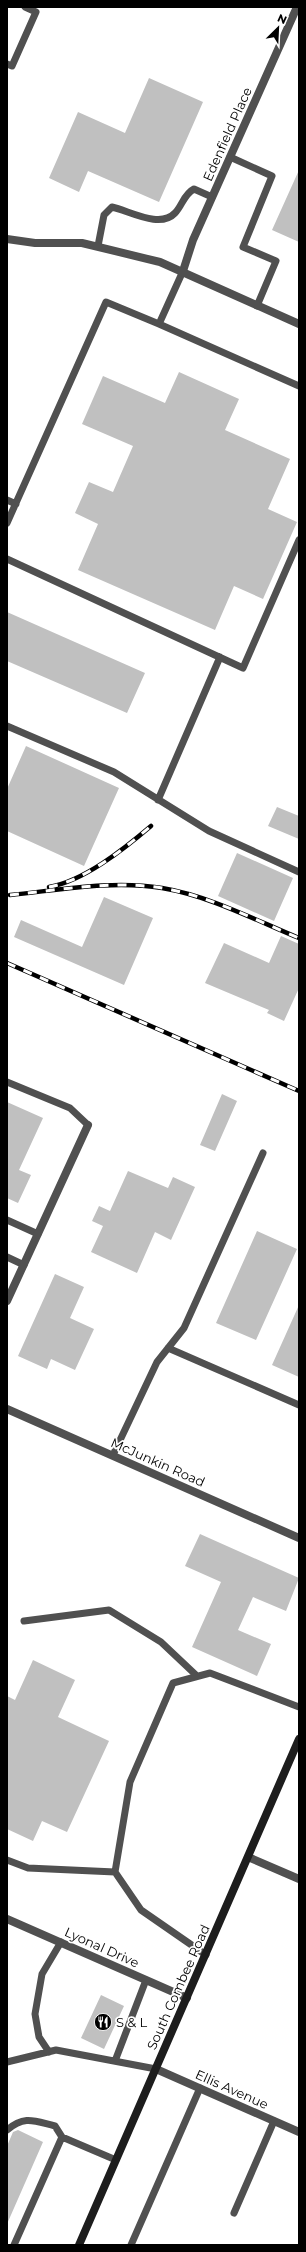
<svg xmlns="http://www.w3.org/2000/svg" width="306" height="2252" font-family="Montserrat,sans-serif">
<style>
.building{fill:#c0c0c0}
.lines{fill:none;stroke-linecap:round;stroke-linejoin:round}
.service{stroke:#505050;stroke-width:7}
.minor{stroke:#505050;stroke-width:8}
.tertiary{stroke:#505050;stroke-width:8}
.secondary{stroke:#1d1d1d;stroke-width:8}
.rail-casing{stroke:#000;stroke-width:4.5}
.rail{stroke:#fff;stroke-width:3;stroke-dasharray:9;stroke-linecap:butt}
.labels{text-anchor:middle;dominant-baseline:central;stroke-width:3.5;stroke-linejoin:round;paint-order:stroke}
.street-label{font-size:13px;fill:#000;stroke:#fff}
.poi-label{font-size:13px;fill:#000;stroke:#fff;text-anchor:start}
</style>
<rect width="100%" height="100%" fill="#fff"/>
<path class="building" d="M149 78 203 102 159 202 88 171 79 192 49 178 78 112 125 133Z
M299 170V242L272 230Z
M179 372 239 399 225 430 290 459 268 509 297 522 263 599 234 586 215 630 78 570 98 524 75 513 89 482 113 492 133 446 82 424 103 376 165 403Z
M7 612 145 673 127 713 7 661Z
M26 746 119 788 84 866 7 831V789Z
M277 807 299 816V839L268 826Z
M237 853 293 878 274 921 218 896Z
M104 897 153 918 124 985 14 937 21 920 82 947Z
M281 936 299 944V988L284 1021 267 1013 269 1010 205 983 224 943 269 963Z
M222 1094 237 1101 215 1151 200 1145Z
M7 1102 43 1118 19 1170 31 1175 18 1203 7 1198Z
M128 1171 168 1188 173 1177 195 1187 171 1240 155 1232 137 1273 91 1252 103 1226 92 1221 99 1206 110 1211Z
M257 1231 297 1249 256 1340 216 1323Z
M55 1274 84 1287 70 1318 94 1329 75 1370 51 1359 47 1369 18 1356Z
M299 1305V1377L272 1365Z
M200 1534 299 1578 286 1611 253 1597 238 1630 271 1644 257 1676 192 1647 221 1582 185 1566Z
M33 1660 75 1680 58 1717 109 1741 67 1832 42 1821 33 1841 7 1829V1696L15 1700Z
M101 1995 124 2006 104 2049 81 2038Z
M18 2130 43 2142 7 2224V2146L13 2132Z"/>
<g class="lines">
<path class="service" d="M7 64 12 66 36 12 25 7
M230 157 272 176 243 247 276 261 257 306
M98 246 104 215 112 207C130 211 160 229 175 213 182 206 184 194 194 189L212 197
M183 271 159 324 299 386
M7 500 16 504
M7 523 106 302 159 324
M7 559 243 668 299 540
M7 726 114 772 209 831 299 872
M158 800 220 657
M7 1082 70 1108 88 1125
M7 1220 38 1234
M7 1257 24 1265
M168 1348 299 1405
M113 1455 157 1362 184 1328 263 1153
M24 1621 109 1610 161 1642 197 1676
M7 1860 28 1868 115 1872
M206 1955 141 1910 115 1872 130 1782 173 1683 210 1673 299 1707
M49 2052 39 2037 35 2014 42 1974 61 1942
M115 2061 146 1980
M7 2062 56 2050 156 2069
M7 2130C25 2115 34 2121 55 2126L62 2137 14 2245
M62 2137 116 2160
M234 2213 274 2121
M131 2245 200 2088"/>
<path class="minor" d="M183 271 193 240 297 7
M7 1301 88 1125
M7 1409 299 1538
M248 1857 299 1879
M7 1919 187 1998
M156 2069 299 2132"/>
<path class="tertiary" d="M7 239 35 243H82L160 262 299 324"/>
<path class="secondary" d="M79 2245 299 1739"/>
<defs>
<path id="rail" d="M49 887C84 881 124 849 151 826
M10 895C60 890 112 880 162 888 210 896 255 920 299 938
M7 963 299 1091"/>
</defs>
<use href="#rail" class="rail-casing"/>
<use href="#rail" class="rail"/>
</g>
<defs>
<symbol id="restaurant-disc" viewBox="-11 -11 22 22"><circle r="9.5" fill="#000" stroke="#fff"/><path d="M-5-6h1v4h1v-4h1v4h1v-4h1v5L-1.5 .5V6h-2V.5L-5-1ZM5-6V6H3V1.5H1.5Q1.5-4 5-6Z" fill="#fff"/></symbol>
</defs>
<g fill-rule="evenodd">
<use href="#restaurant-disc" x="93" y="2012" width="20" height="20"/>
</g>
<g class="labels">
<g class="street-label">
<text transform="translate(227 134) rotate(-66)">Edenfield Place</text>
<text transform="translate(158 1462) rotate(24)">McJunkin Road</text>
<text transform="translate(102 1947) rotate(24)">Lyonal Drive</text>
<text transform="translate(178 1987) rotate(-66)">South Combee Road</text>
<text transform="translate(232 2089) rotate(24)">Ellis Avenue</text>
</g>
<g class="poi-label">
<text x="116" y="2022">S &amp; L</text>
</g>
</g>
<rect width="306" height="2252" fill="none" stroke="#000000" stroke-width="16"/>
<g transform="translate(278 28) rotate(24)" stroke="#ffffff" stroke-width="3" paint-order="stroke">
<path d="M0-3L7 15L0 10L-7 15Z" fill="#000000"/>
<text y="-6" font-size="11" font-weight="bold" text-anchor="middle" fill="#000000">N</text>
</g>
</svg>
